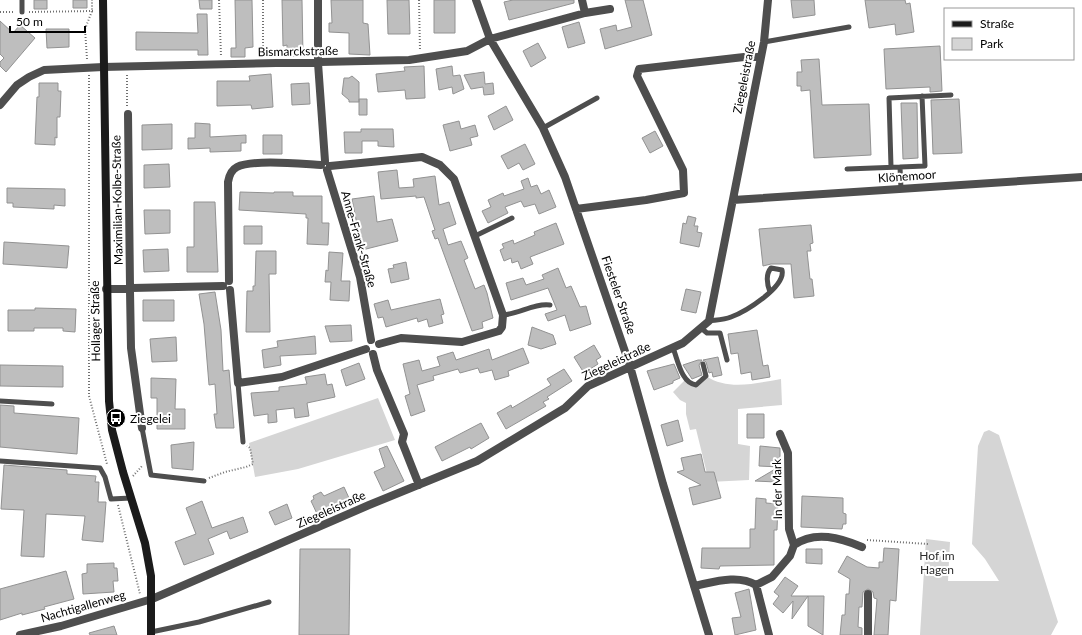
<svg xmlns="http://www.w3.org/2000/svg" width="1082" height="635" font-family="Lato,sans-serif">
<style>
.green{fill:#d5d5d5}
.building{fill:#bebebe;stroke:#929292}
.lines{fill:none;stroke-linecap:round;stroke-linejoin:round}
.path{stroke:#707070;stroke-width:2;stroke-dasharray:1 2;stroke-linecap:butt}
.lane{stroke:#4e4e4e;stroke-width:5}
.street{stroke:#4e4e4e;stroke-width:8}
.secondary{stroke:#1b1b1b;stroke-width:8}
.labels{text-anchor:middle;dominant-baseline:central;stroke-width:4;stroke-linejoin:round;paint-order:stroke}
.street-label{font-size:12px;fill:#000;stroke:#fff}
.poi-label{font-size:12px;fill:#000;stroke:#fff;text-anchor:start}
.park-label{font-size:12px;fill:#2c2c2c;stroke:#fff}
</style>
<rect width="100%" height="100%" fill="#fff"/>
<path class="green" d="M706 376C728 391 757 383 781 379L782 405 738 409V444L750 446 749 480 709 482 696 429 690 430 686 414V403L680 400 673 392 685 380 696 385Z
M378 398 395 440 298 469 255 477 249 443Z
M989 430 999 435 1058 622 1051 635H920L926 539 950 542 948 581H999L985 559 972 544 978 446 984 432Z"/>
<path class="building" d="M34 0H47V9H34Z
M73 0H87V8H73Z
M199 0H212V9H200Z
M235 0H252L253 47 245 48V57H231V48H236Z
M282 0H302L303 56H287V45L283 46Z
M331 0H363V23L368 24 370 55 349 54V33L329 32V23H332Z
M387 0H409L410 34H388Z
M434 0H455V33H434Z
M513 0H574V3L509 20 504 2Z
M625 0H643L652 35 605 49 600 29 616 25 617 31 632 27Z
M791 0H814L815 15 793 18Z
M865 0H905L906 4 910 3 914 32 896 35 895 24 869 28Z
M197 14H207L208 55H198V50H136V32L198 33Z
M0 21 13 33 20 25 35 38 6 72 0 66V62L4 58 0 54Z
M579 22 585 43 568 48 562 27Z
M46 29H69V47L47 48Z
M538 43 546 58 531 67 523 51Z
M940 46 942 91 930 92V87L886 89 884 49Z
M819 59 822 105 869 104 871 155 814 158 810 90 801 91V86H797V72H802L801 60Z
M424 66 425 98 406 99 405 90 378 92 376 74 405 71 404 67Z
M452 66 453 76 460 75 464 89 453 94 452 87 439 90 436 69Z
M484 72 485 84 493 83 494 94 484 95 483 87 471 89 464 75Z
M271 74 273 107 252 109 251 105 217 106V81H250L249 76Z
M352 76 359 82V102H349V100L342 94 344 78H349Z
M39 83H58V91H61L60 117H57V138L55 137V145L35 144 37 97H39Z
M309 83 310 104 292 105 291 84Z
M359 99H367V115H359Z
M959 99 962 153 933 154 931 100Z
M901 103H917L918 158 903 159Z
M506 106 513 120 494 130 488 116Z
M459 121 461 129 475 125 478 136 470 138 472 145 450 151 443 125Z
M195 123 210 124V137L246 135V143H241V151L210 152V148L188 149V138H195Z
M172 124V149L142 150V125Z
M361 129H393L394 147 378 146V141H362V153H345L344 132H361Z
M655 131 663 146 650 153 642 138Z
M263 135H282V154H263Z
M525 144 535 164 523 170 519 163 508 169 501 156Z
M169 164 170 187 144 188V165Z
M397 170 399 188 414 187 413 179 435 176 439 205 449 202 456 224 443 229 448 245 461 241 468 258 464 260 475 289 484 285 487 293 493 318 482 322 483 328 472 331 438 238 435 239 432 231 435 230 424 197 416 198V196L381 199 378 172Z
M528 178 531 187 537 185 541 194 549 190 556 207 539 214 535 204 524 207 521 201 505 207 508 213 488 223 482 211 491 207 488 200 503 193 504 196 524 189 521 181Z
M7 188 65 189V206L54 205V209L13 207V203H7Z
M240 192 274 193V192H293V196H322V223H329L328 245 307 244 308 218H306V214L239 210Z
M374 196 377 222 392 219 398 241 362 250 352 199Z
M194 202H215L218 272H187V247H194Z
M144 210H170V233L145 234Z
M688 216 696 218 694 226H698L697 232 702 233 699 247 680 243 683 223 686 224Z
M556 223 564 244 530 257 533 264 521 269 518 261 512 263 511 258 504 261 500 250 504 248 502 244 513 240 514 244 535 235 534 232Z
M811 225 813 243 810 244 811 251H807L810 279H812L814 296 794 298 791 264H771L763 266 759 229Z
M244 226H262V244H244Z
M4 242 69 246 67 268 3 264Z
M168 249 169 271 144 272 143 250Z
M256 251H276V274H269L270 332H246L247 291H253V286H255Z
M329 252 343 253 341 281H350L349 301 330 300 331 282H325L326 270 328 271Z
M406 262 409 279 391 283 388 269 394 268 393 265Z
M558 268 566 288 571 286 580 307 586 306 591 324 570 331 565 315 548 321 545 314 557 310 548 288 511 300 506 283 523 278 526 285 544 279 542 275Z
M686 289 701 292 696 313 681 310Z
M215 292 221 330 223 371 229 370 234 428H216L214 414H217L215 384 209 385 204 324 199 294Z
M440 299 444 314 441 315 443 323 429 327 427 319 418 322 417 318 386 327 383 317 378 318 374 304 388 300 391 310Z
M143 300H174V321H143Z
M35 308 76 309 75 332 63 331V328H34V331H8V310H35Z
M351 325 352 341 330 342 325 326Z
M532 327 553 335 556 344 541 349 528 345Z
M757 330 763 366 768 365 770 377 752 380 751 372 741 374 738 353 731 354 728 334Z
M315 336 316 354 280 356 281 365 264 368 262 350 278 347 277 341Z
M176 337 177 361 152 362 150 339Z
M594 345 601 357 596 360 598 364 584 373 574 357Z
M523 348 529 363 508 371 509 376 495 380 492 370 480 373 478 368 460 373 458 369 433 376 434 380 417 385 425 411 411 416 405 396 410 394 403 364 419 360 422 371 440 366 437 357 453 352 456 360 489 349 492 360Z
M718 357 722 375 713 377 712 372 709 373 706 362 703 360Z
M698 360H702L699 365 702 375 692 379 683 365Z
M359 363 365 379 346 386 341 370Z
M674 364 680 378 673 381V383L654 390 647 371Z
M0 365 63 366V387L0 386Z
M564 369 572 381 547 397 549 399 543 402 546 406 506 429 497 413 511 405 512 408 551 385 547 379Z
M325 374 327 385 332 384 335 397 307 403 309 416 295 418 294 408 276 410 277 422 268 423V414L254 416 251 393 279 391V387L307 384 305 377Z
M151 378 176 379 175 409H185V429H157V398H151Z
M0 405 14 406V413L79 418 77 454 0 447Z
M747 414H764V438H747Z
M678 420 683 441 667 446 661 425Z
M481 423 489 438 471 449 470 447 442 461 435 447Z
M194 442 193 470 172 468 171 445Z
M387 446 404 481 383 491 374 472 385 467 379 449Z
M760 446 780 448V467L759 466Z
M701 454 705 472H714L721 498 693 505 689 488 701 485 677 472 684 470 681 458Z
M4 465 67 470V474L96 476 95 482H99L98 502H106L103 542 82 540 85 516 46 514 44 557 21 556 24 510 1 509Z
M777 468 776 482 755 481Z
M344 487 349 498 338 504 340 508 319 518 311 501 314 499 313 496 321 492 324 496Z
M802 496 843 498V513L846 514V524H843L842 529 801 527Z
M756 498 766 499V503L778 504 777 530H774V565L720 566 719 569 701 568 702 548H750V529H755Z
M202 501 212 528 243 517 248 532 230 539 227 531 208 539 214 554 184 565 175 542 196 534 186 508Z
M287 504 292 518 275 525 269 512Z
M884 548 899 549 896 601 890 600 888 635H874L877 599 874 598 873 592 868 589 863 592 862 607H859L858 627 862 628V635H840L842 615H845L846 594H849L850 579 838 572 847 556 867 567 879 568V562H883Z
M300 549H350L349 635H299Z
M806 549H822V564L806 563Z
M114 563V568H117L118 581H113L114 592 83 594 82 574 87 573V564Z
M66 571 74 599 44 607 45 609 22 615V613L0 620V589Z
M785 577 798 586 791 596H824L823 635 808 626V596L792 619 793 601 783 613 773 604 779 596 774 592Z
M749 589 756 630 735 635 732 618 741 617 735 593Z
M114 626 117 635H90L89 633Z"/>
<g class="lines">
<path class="path" d="M219 0 221 56
M263 0V54
M419 0 420 51
M0 12H15
M29 12 93 11
M87 59 85 29 92 11V0
M89 75V396L107 464
M127 75V107
M133 476 142 466
M209 478 225 472 246 467 253 464 250 448 247 446
M118 505 140 594
M867 540 928 544"/>
<path class="lane" d="M22 0V12
M764 42 849 27
M543 128 597 98
M891 167 889 98 951 95
M900 167 925 166 922 96
M847 169 900 167 901 189
M475 236 512 218
M503 315C519 314 534 303 550 305
M709 321C716 320 724 320 731 317 745 312 786 287 782 270L771 268C765 275 767 284 770 292
M701 328 707 333H720L727 360
M673 348C678 360 681 383 696 385L706 376 703 364
M238 383 243 442
M0 401 52 404
M142 428 151 475 204 481
M0 461 100 468 105 477 111 499 131 498
M151 632 199 622 269 602"/>
<path class="street" d="M318 0V63L325 161
M476 0 490 39 543 128 565 177 630 366 663 484 709 635
M582 0 585 13
M0 105 17 85 29 77 44 70 103 67 409 60 467 51 490 39 585 13 610 9
M128 114 130 286
M330 166 422 157 440 165 454 179 503 315 502 327 499 331 462 342 401 338 379 344
M327 170 360 277 371 340
M733 200 1082 177
M576 209 646 200 684 193 683 170 637 76 639 69 744 57H761
M229 281 228 182C229 176 231 170 237 167 253 159 302 164 321 165
M132 288 223 286
M106 289H128
M230 290 238 383 282 377 366 349
M130 291 131 348 142 428
M373 354 377 370 404 434 402 442 419 485
M794 545C815 530 841 538 862 547
M756 585 772 577 790 556 794 545 789 529 788 453 780 434
M694 586C714 582 738 574 756 585L769 635
M868 594V635
M20 635 61 626 152 599 369 505 477 461 565 408 588 386 683 343 709 321 764 42 768 0"/>
<path class="secondary" d="M103 0 109 401 112 430 123 472 145 543 151 576V635"/>
</g>
<defs>
<symbol id="bus-disc" viewBox="-11 -11 22 22"><circle r="9.5" fill="#000" stroke="#fff"/><path d="M-5-6H5V4H4V6H2V4H-2V6H-4V4H-5ZM-3.5-4V0h7V-4ZM-3.5 1.2v1.5H-2V1.2ZM2 1.2v1.5H3.5V1.2Z" fill="#fff"/></symbol>
</defs>
<g fill-rule="evenodd">
<use href="#bus-disc" x="105" y="407" width="22" height="22"/>
</g>
<g class="labels">
<g class="street-label">
<text transform="translate(298 51) rotate(-1)">Bismarckstraße</text>
<text transform="translate(744 77) rotate(-79)">Ziegeleistraße</text>
<text transform="translate(907 176) rotate(-4)">Klönemoor</text>
<text transform="translate(117 200) rotate(-91)">Maximilian-Kolbe-Straße</text>
<text transform="translate(359 239) rotate(74)">Anne-Frank-Straße</text>
<text transform="translate(619 295) rotate(71)">Fiesteler Straße</text>
<text transform="translate(95 321) rotate(-91)">Hollager Straße</text>
<text transform="translate(616 361) rotate(-25)">Ziegeleistraße</text>
<text transform="translate(777 489) rotate(-91)">In der Mark</text>
<text transform="translate(331 509) rotate(-24)">Ziegeleistraße</text>
<text transform="translate(83 606) rotate(-16)">Nachtigallenweg</text>
</g>
<g class="poi-label">
<text x="130" y="418">Ziegelei</text>
</g>
<g class="park-label">
<text x="937" y="555">Hof im<tspan x="937" dy="14">Hagen</tspan></text>
</g>
</g>
<rect x="944" y="8" width="130" height="52" fill="#ffffff" stroke="#999999"/>
<rect x="952" y="21" width="20" height="6" fill="#1b1b1b" stroke="#999999"/>
<text x="980" y="28" font-size="12" fill="#000000">Straße</text>
<rect x="952" y="38" width="20" height="12" fill="#d5d5d5" stroke="#999999"/>
<text x="980" y="48" font-size="12" fill="#000000">Park</text>
<path d="M10 26v6h75v-6" fill="none" stroke="#000000" stroke-width="2"/>
<text x="16" y="26" font-size="12" fill="#000000" stroke="#ffffff" stroke-width="3" paint-order="stroke">50 m</text>
</svg>
